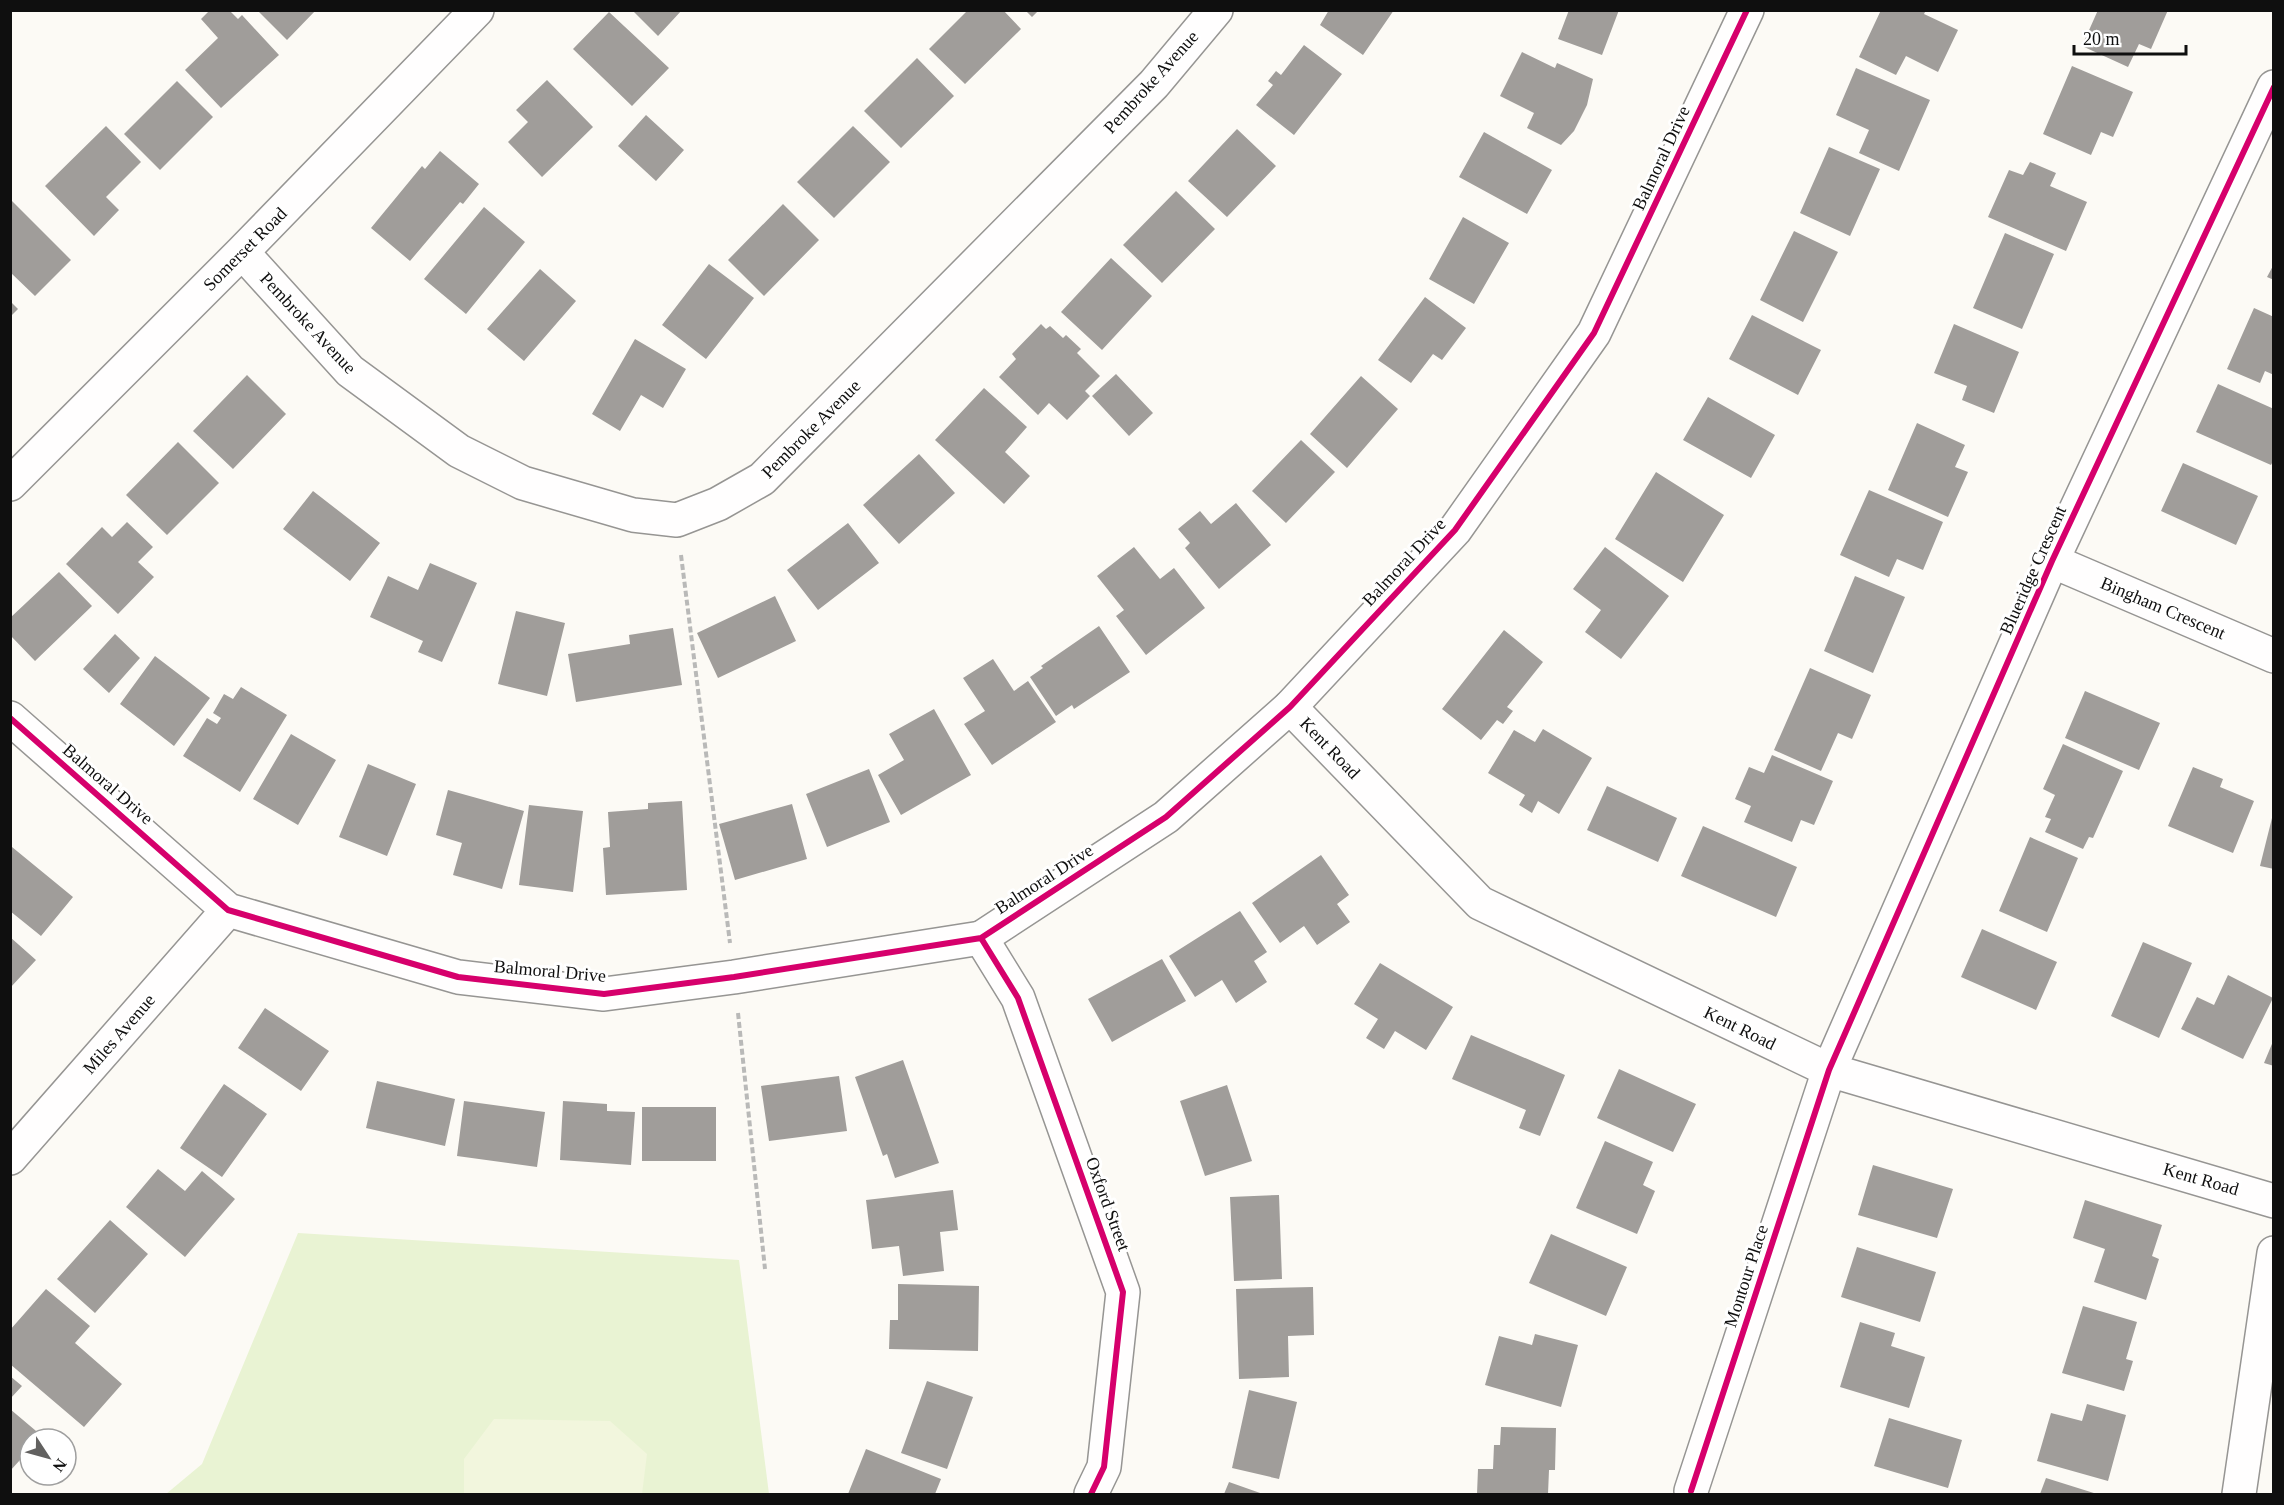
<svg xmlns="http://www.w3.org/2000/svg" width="2284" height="1505" font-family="'Times New Roman',serif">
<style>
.green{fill:#e9f3d3}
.pitch{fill:#f2f6dd}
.building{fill:#a09d9a}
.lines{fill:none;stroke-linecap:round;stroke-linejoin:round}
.minor-casing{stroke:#969593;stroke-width:36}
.tertiary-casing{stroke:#969593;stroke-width:36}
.path{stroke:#b9b9b8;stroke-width:4;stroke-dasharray:6 3;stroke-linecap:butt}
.minor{stroke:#fffefe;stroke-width:33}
.tertiary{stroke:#fffefe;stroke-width:33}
.cycleway-casing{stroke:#fff;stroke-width:10}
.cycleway{stroke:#d6006c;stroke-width:6}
.labels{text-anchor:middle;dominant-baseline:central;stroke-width:6;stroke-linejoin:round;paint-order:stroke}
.street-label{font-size:18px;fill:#0f0f0f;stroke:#fff}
</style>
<rect width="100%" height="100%" fill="#fcfaf5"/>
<path class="green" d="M298 1233 739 1260 769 1494H166L202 1464Z"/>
<path class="pitch" d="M494 1419 610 1421 647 1454 642 1494H464V1459Z"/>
<path class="building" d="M210 10H229L238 19 242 15 279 55 221 108 185 70 218 38 201 19Z
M257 10H316L287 40Z
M632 10H682L658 36Z
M968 10H1003L1021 29 965 84 929 49Z
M1025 10H1039L1032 17Z
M1329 10H1394L1363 55 1320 25Z
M1569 10H1619L1602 55 1558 39Z
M1881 10H1926L1924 14 1958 30 1938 72 1906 56 1896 75 1859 57Z
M2098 10H2168L2151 49 2139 44 2128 67 2082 46Z
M609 12 669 68 632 106 573 49Z
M1304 45 1342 74 1294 135 1256 105 1273 85 1268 81 1276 71 1281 75Z
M1522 52 1555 68 1557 63 1593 79 1587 105 1574 131 1561 145 1527 128 1534 113 1500 96Z
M917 58 954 96 901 148 864 111Z
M2072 66 2133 92 2113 137 2101 132 2091 155 2043 134Z
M1856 68 1930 100 1899 171 1859 153 1869 130 1836 115Z
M547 80 593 127 542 177 508 142 528 122 516 110Z
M177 81 213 117 160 170 124 134Z
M646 115 684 150 656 181 618 146Z
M106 126 141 162 106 197 119 210 94 236 45 186Z
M853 126 890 162 834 218 797 182Z
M1237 129 1276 166 1227 217 1188 181Z
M1484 132 1552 170 1527 214 1459 177Z
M1829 147 1880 169 1850 236 1800 213Z
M440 151 479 184 463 204 460 202 410 261 371 228 422 166 425 169Z
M2030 162 2056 173 2050 186 2087 202 2066 251 1988 217 2009 170 2023 175Z
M1176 191 1215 229 1162 283 1123 245Z
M10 199 71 260 35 296 10 272Z
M783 204 819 240 764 296 728 260Z
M484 207 525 242 466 314 424 279Z
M1463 217 1509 243 1474 304 1429 279Z
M1794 231 1838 252 1803 322 1760 300Z
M2005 233 2054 254 2022 329 1973 308Z
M1111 258 1152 296 1102 350 1061 312Z
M709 264 754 298 706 359 662 325Z
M2274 264V280L2267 277Z
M540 269 576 301 524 361 487 329Z
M1425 297 1466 328 1442 360 1433 354 1411 383 1378 360Z
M10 301 18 309 10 317Z
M2254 308 2274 317V375L2265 371 2260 383 2227 369Z
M1752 315 1821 350 1798 395 1729 359Z
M1041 324 1046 329 1050 326 1063 338 1066 335 1081 349 1077 353 1100 376 1085 391 1090 396 1067 420 1049 403 1038 415 999 377 1016 359 1012 354Z
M1954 324 2019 352 1994 413 1962 400 1967 386 1934 373Z
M635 339 686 369 663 408 641 395 620 431 592 414Z
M1116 374 1153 413 1129 436 1092 396Z
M247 375 286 414 233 469 193 431Z
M1361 376 1398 409 1347 468 1310 434Z
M2218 384 2274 409V459L2271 465 2196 432Z
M984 388 1027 427 1005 452 1030 476 1004 504 935 440Z
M1708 397 1775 435 1751 478 1683 440Z
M1917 423 1965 445 1955 467 1968 472 1948 517 1888 490Z
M1301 440 1335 472 1286 523 1252 491Z
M178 442 219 483 167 535 126 495Z
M919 454 955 493 899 544 863 505Z
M2183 463 2258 496 2236 545 2161 511Z
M1656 472 1724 515 1683 582 1615 539Z
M1869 490 1943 522 1923 570 1897 559 1889 577 1840 555Z
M313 491 380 543 350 581 283 529Z
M1236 503 1271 545 1219 589 1185 548 1190 543 1178 529 1200 511 1211 524Z
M127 522 153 547 138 562 154 577 118 614 66 564 102 527 112 537Z
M848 523 879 563 818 610 787 570Z
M1134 547 1160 579 1174 568 1205 608 1146 655 1116 616 1124 610 1097 576Z
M1605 547 1669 596 1621 659 1585 632 1601 610 1573 589Z
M430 563 477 583 442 662 418 652 423 641 370 617 388 576 418 590Z
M59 572 92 606 35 661 10 635V618Z
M1855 576 1905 597 1873 673 1824 651Z
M775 596 796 641 718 678 697 633Z
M516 611 565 623 547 696 498 684Z
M1099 626 1130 672 1074 709 1072 705 1056 716 1030 677 1043 668 1041 666Z
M673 628 682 685 576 702 568 654 630 644 629 635Z
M1504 630 1543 662 1507 707 1513 711 1503 724 1497 720 1481 740 1442 709Z
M115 634 140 658 109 693 83 669Z
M155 656 210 698 174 746 120 704Z
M993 659 1014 691 1028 681 1056 722 992 765 964 724 985 711 963 678Z
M1810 668 1871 695 1852 739 1838 733 1821 771 1774 750Z
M241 687 287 715 240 792 183 756 207 718 217 724 221 718 213 713 224 694 233 699Z
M2085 691 2160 723 2139 770 2065 738Z
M934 709 971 775 901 815 878 775 904 760 889 734Z
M1543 729 1592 758 1559 814 1538 801 1532 813 1519 805 1525 795 1488 773 1514 730 1535 742Z
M291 734 336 760 298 825 253 799Z
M2063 744 2123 771 2093 838 2089 837 2083 849 2045 832 2051 819 2045 817 2055 795 2043 789Z
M1772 755 1833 781 1814 825 1801 820 1792 842 1744 822 1751 806 1735 799 1749 767 1764 773Z
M368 764 416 784 387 856 339 837Z
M2193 767 2223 779 2220 787 2254 801 2233 853 2168 826Z
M869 769 890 822 827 847 806 794Z
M1607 786 1677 818 1658 862 1587 830Z
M448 790 524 811 502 889 453 875 462 843 436 835Z
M682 801 687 890 606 895 603 848 610 847 608 812 648 809V803Z
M792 804 807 859 735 880 719 824Z
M529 805 583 811 573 892 519 885Z
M2274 810V869L2260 866Z
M1703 826 1797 867 1776 917 1681 876Z
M2030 837 2078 858 2047 932 1999 911Z
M12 847 73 897 41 936 10 911Z
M1321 855 1349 895 1337 904 1350 922 1317 945 1304 926 1280 943 1252 903Z
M1240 911 1267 952 1254 961 1267 982 1236 1003 1222 980 1195 997 1169 956Z
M1982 929 2057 962 2036 1010 1961 977Z
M10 937 36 960 10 988Z
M2143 942 2192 963 2159 1038 2111 1016Z
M1162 959 1186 1001 1112 1042 1088 999Z
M1380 963 1453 1007 1426 1050 1395 1031 1384 1049 1366 1038 1378 1019 1354 1004Z
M2228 975 2273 998 2243 1059 2181 1029 2197 997 2214 1005Z
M265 1008 329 1051 301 1091 238 1048Z
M1471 1035 1565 1075 1540 1136 1519 1128 1526 1110 1452 1079Z
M2274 1039V1066L2264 1063Z
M903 1060 939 1163 895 1178 887 1154 883 1156 855 1077Z
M1619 1069 1696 1104 1673 1152 1597 1118Z
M839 1076 847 1131 769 1141 761 1086Z
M377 1081 455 1099 445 1146 366 1128Z
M224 1084 267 1114 222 1177 180 1148Z
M1227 1085 1252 1161 1205 1176 1180 1101Z
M464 1101 545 1112 537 1167 457 1156Z
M563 1101 607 1104V1111L635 1112 631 1165 560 1160Z
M642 1107H716V1161H642Z
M1605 1141 1653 1162 1643 1185 1655 1191 1637 1234 1576 1208Z
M1873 1165 1953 1189 1937 1238 1858 1215Z
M158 1169 185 1191 202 1171 235 1199 185 1257 126 1207Z
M953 1190 958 1230 940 1232 944 1271 903 1276 899 1246 872 1249 866 1200Z
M1279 1195 1282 1279 1234 1281 1230 1197Z
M2085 1200 2162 1225 2152 1256 2159 1259 2146 1300 2094 1282 2105 1249 2073 1238Z
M110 1220 148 1254 95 1313 57 1279Z
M1551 1234 1627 1267 1606 1316 1529 1283Z
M1857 1247 1936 1272 1920 1322 1841 1297Z
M898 1284 979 1286 978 1351 889 1349 890 1320H898Z
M1313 1287 1314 1335 1288 1336 1289 1377 1239 1379 1236 1289Z
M46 1289 90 1326 75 1343 122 1384 84 1427 10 1364V1330Z
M2083 1306 2137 1322 2126 1359 2133 1361 2124 1391 2062 1373Z
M1860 1322 1895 1333 1891 1346 1925 1357 1909 1408 1840 1387Z
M1535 1334 1578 1345 1561 1407 1485 1385 1499 1336 1532 1345Z
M10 1376 22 1386 10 1399Z
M927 1381 973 1397 947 1469 901 1453Z
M1249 1390 1297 1402 1279 1479 1232 1468Z
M2087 1404 2126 1415 2108 1481 2037 1461 2051 1413 2082 1421Z
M10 1409 42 1436 39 1439H30V1449L10 1471Z
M1889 1418 1962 1440 1948 1488 1874 1466Z
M1501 1427 1556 1428 1555 1470H1549L1548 1494H1477L1478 1469H1493L1494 1445H1500Z
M866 1449 941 1479 935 1494H848Z
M2046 1478 2097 1494H2040Z
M1229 1482 1263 1494H1224Z"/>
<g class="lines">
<defs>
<path id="minor" d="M242 252 350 371 459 451 523 483 633 515 677 520 718 504 762 479 1154 84 1216 10
M10 484 242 252 477 10
M2052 561 2274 656
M1290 707 1480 903 1829 1070 2274 1201
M10 718 228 910 458 977 604 994 734 977 981 938
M10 1158 228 910
M1691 1491 1829 1070 2052 561 2274 87
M2239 1494 2274 1253"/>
<path id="tertiary" d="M1091 1494 1104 1467 1123 1292 1018 998 981 938 1166 817 1290 707 1455 530 1594 333 1747 10"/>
</defs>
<use href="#minor" class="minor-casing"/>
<use href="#tertiary" class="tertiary-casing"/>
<path class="path" d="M681 555 730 943
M738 1013 765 1269"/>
<use href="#minor" class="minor"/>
<use href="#tertiary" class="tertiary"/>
<defs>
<path id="cycleway" d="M10 718 228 910 458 977 604 994 734 977 981 938 1166 817 1290 707 1455 530 1594 333 1747 10
M981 938 1018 998 1123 1292 1104 1467 1091 1494
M1691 1491 1829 1070 2052 561 2274 87"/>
</defs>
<use href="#cycleway" class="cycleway-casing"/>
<use href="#cycleway" class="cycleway"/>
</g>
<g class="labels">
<g class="street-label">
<text transform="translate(1151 82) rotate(-48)">Pembroke Avenue</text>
<text transform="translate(1661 158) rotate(-65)">Balmoral Drive</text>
<text transform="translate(245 249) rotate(-45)">Somerset Road</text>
<text transform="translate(308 323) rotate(47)">Pembroke Avenue</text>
<text transform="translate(811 429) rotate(-45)">Pembroke Avenue</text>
<text transform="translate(1404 562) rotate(-47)">Balmoral Drive</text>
<text transform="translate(2033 570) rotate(-66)">Blueridge Crescent</text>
<text transform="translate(2163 608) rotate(23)">Bingham Crescent</text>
<text transform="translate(1330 748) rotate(46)">Kent Road</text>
<text transform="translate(108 784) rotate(41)">Balmoral Drive</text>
<text transform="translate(1044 879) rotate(-33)">Balmoral Drive</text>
<text transform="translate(550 971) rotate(5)">Balmoral Drive</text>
<text transform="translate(1740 1028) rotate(26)">Kent Road</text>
<text transform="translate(119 1034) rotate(-49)">Miles Avenue</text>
<text transform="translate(2201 1179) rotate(16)">Kent Road</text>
<text transform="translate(1108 1204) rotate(70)">Oxford Street</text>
<text transform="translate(1746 1276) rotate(-72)">Montour Place</text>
</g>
</g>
<rect width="2284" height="1505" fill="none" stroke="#0f0f0f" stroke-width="24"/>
<g transform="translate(48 1457) rotate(126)"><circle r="28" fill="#ffffff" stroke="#9f9f9f" stroke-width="1.5"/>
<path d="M0-4.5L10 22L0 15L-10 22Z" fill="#626160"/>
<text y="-9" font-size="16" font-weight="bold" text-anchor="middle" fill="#0f0f0f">N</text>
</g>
<path d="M2074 45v9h112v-9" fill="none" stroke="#0f0f0f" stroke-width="3"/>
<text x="2083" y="45" font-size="18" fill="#0f0f0f" stroke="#ffffff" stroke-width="4.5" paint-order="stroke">20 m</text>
</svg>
